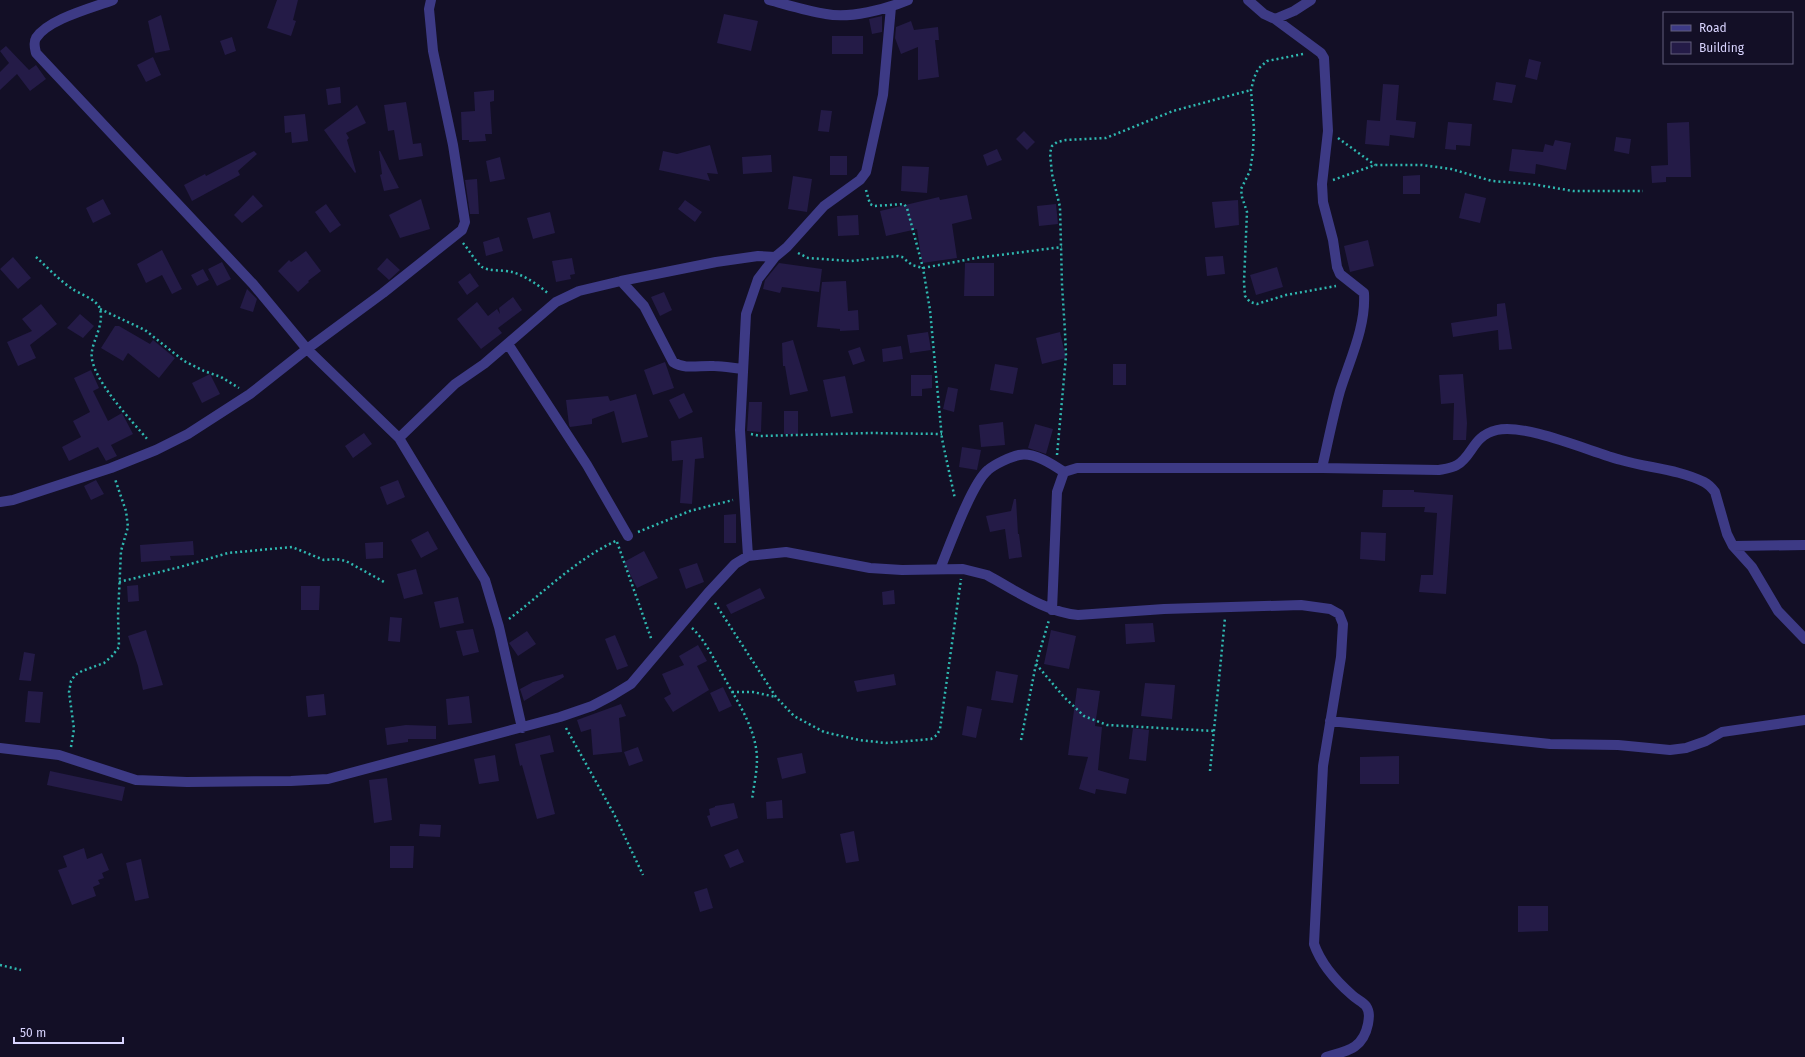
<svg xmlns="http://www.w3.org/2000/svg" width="1805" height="1057" font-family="'Fira Sans',sans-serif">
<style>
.building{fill:#241b47}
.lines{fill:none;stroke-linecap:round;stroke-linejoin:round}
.path{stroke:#2fb8b0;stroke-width:2.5;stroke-dasharray:2 3;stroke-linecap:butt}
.minor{stroke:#3d3a85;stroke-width:10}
</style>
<rect width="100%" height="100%" fill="#130f26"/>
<path class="building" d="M277 0H298L293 20 296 21 291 36 267 28Z
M724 14 758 21 751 51 717 43Z
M161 15 170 50 155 53 148 21Z
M882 16V32L872 34 869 19Z
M911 21 914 30 938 27 939 40H935L939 77 918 80V47L901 54 895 38 896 27Z
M832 36H863V54H832Z
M232 37 236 51 225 55 220 41Z
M6 46 29 70 36 65 46 79 30 91 17 74 0 90V72L9 63 0 51Z
M153 57 161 75 146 82 137 65Z
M1529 59 1541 62 1537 80 1525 77Z
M1496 82 1516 85 1512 103 1493 100Z
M1383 84 1399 85 1396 120 1416 122 1414 138 1390 135 1389 146 1365 144 1367 120 1380 121Z
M340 87 341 103 328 105 326 89Z
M494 90V101L490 102 492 134H485L486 141 469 142V140H462L461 112 475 111 474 92Z
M406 102 413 144 421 143 423 156 399 160 394 130 388 131 384 105Z
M357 105 366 123 346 133 349 138 347 140 356 172 355 173 324 130Z
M821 110 832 111 829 132 818 131Z
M305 114 308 141 292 143 291 132 285 133 284 116Z
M1448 122 1472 124 1470 146 1456 145V150L1445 149Z
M1689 122 1691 177H1666V182L1652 183 1651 166 1668 165 1667 123Z
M1024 131 1035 142 1027 150 1016 139Z
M1616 137 1631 139 1629 154 1614 151Z
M1555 140 1571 143 1566 170 1536 164 1535 174 1509 171 1512 149 1543 152 1545 144 1553 146Z
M710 145 718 174 707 173 710 181 659 170 663 151 677 154Z
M997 149 1002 160 987 166 983 155Z
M254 151 257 154 238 171 240 175 192 201 184 185 205 174 206 176Z
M379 151H380L399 188 384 191 380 175 382 174Z
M771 155 772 172 743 174 742 157Z
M830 156H847V175H830Z
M500 157 505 179 490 182 486 161Z
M902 166 929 167 927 193 901 191Z
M1420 175V194H1403V176Z
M793 176 812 179 807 212 788 209Z
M477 179 479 214H470L465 180Z
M1465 193 1486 198 1480 223 1459 218Z
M253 195 263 206 242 223 234 215Z
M967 195 972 219 952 224 957 258 922 263 917 229 886 236 880 211 939 197 940 200Z
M103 199 111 214 93 223 86 208Z
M421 199 430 229 400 238 389 215Z
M685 200 702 212 695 222 678 209Z
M1238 200 1239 225 1215 228 1212 202Z
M326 204 341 225 330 233 315 212Z
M1056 204 1058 224 1039 226 1037 206Z
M550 212 555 233 533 239 527 218Z
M858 215 859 235 838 236 837 216Z
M499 237 503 251 486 256 483 242Z
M1368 240 1374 266 1350 272 1344 246Z
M162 250 182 289 172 294 162 275 146 283 137 264Z
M306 251 321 271 308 281 309 282 298 292 278 271 289 260 291 262Z
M1223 256 1225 274 1207 276 1205 257Z
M13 257 31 278 18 289 0 269Z
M387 258 400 270 389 280 377 269Z
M572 258 575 274 570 275 571 279 556 282 552 261Z
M222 262 231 279 217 286 208 269Z
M779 263 822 269 819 292 782 287 780 293 763 289 765 280Z
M965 263H994V296H964Z
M1277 267 1283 287 1256 295 1250 275Z
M203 269 209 280 197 286 191 275Z
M470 273 479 286 467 295 458 282Z
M846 281 848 311 858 310 859 330 840 331V329L817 327 822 282Z
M247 289 257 299 253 312 240 308Z
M664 292 672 310 660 316 651 297Z
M513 297 522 310 498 328 502 333 481 349 457 319 477 302 488 316 497 309 500 314 499 308Z
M1505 303 1512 349 1499 350 1498 330 1453 337 1451 323 1497 316V304Z
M41 304 57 324 30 345 36 358 18 366 7 342 32 331 22 319Z
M80 314 94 326 83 338 67 328Z
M115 326H119L150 344 153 340 175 358 159 378 128 353 123 361 101 348Z
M928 332 931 350 910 353 907 335Z
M1060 332 1066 358 1042 364 1036 338Z
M793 340 808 391 790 395 785 366H783L782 343Z
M901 346 903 359 883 362 882 349Z
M860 347 865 361 853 365 848 351Z
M665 362 674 388 653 395 644 370Z
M995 364 1018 368 1013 394 990 390Z
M1113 364H1126V385H1113Z
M91 370 99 388 93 391 108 421 122 413 133 434 111 445 117 456 106 461 98 447 69 461 62 447 81 437 73 421 90 412 74 378Z
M210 374 220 394 202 403 192 383Z
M1463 374 1467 423 1466 440H1453L1454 403 1441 404 1439 375Z
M911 375H932V388L922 389V396H911Z
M845 376 853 413 831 417 823 380Z
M948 387 958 389 954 412 943 409Z
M684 393 693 412 679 419 669 400Z
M636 394 648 437 622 443 614 411 592 419V424L570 427 569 425 566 400 608 396 610 401Z
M749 402H762L761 432 747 431Z
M784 411H798V434H784Z
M1003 422 1005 445 981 447 979 425Z
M1035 424 1053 429 1046 454 1028 448Z
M364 433 372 444 353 458 345 446Z
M702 437 704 458 695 459 692 504 680 503 683 460 672 461 671 441Z
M962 447 981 450 977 470 959 467Z
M96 480 104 494 91 500 84 486Z
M398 480 405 497 387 505 380 487Z
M1383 490H1414V492L1453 495 1446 594 1419 592 1421 575H1433L1437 513 1424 512 1425 507H1382Z
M1014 499H1016L1018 534H1019L1022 557 1009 559 1005 529 990 532 986 516 1011 511Z
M736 514V543H724V515Z
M428 531 438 549 421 558 411 540Z
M1361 532 1386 533 1385 561 1360 559Z
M193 541 194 555 170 556 171 560 141 562 140 545Z
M383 542V558L366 559 365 543Z
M644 551 658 578 637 588 624 562Z
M697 563 704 582 686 589 679 569Z
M416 569 423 594 404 599 397 574Z
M138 585 139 601 128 602 127 586Z
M301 586H320L319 610H301Z
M760 588 765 598 731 614 726 605Z
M894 590 895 604 883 605 882 592Z
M458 597 464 623 440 628 434 602Z
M390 617 402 618 400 642 388 641Z
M1153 623 1155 642 1126 644 1125 624Z
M473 629 479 652 463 656 456 631Z
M146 630 163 685 143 690 138 666 128 636Z
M1051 630 1076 636 1069 669 1044 664Z
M527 631 536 644 518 656 509 643Z
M615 635 628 666 617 670 605 639Z
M698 645 707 661 697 666 709 690 673 712 664 698 671 694 662 674 684 665 679 656Z
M24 652 35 654 31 681 19 680Z
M996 671 1018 675 1013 703 991 700Z
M563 674 564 677 524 701 520 689 533 682Z
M894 674 896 685 857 692 854 681Z
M1145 683 1175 685 1172 719 1141 716Z
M723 687 732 706 719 712 710 693Z
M1077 688 1100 691 1095 726 1102 727 1098 770 1129 779 1126 794 1096 789 1095 794 1079 789 1088 757 1068 755Z
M28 691 43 692 40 723 25 722Z
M324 694 326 715 308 717 306 696Z
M469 696 472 723 448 725 446 699Z
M621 704 626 716 619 718 622 752 593 755 591 729 581 732 577 720Z
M967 706 982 709 976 738 962 735Z
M406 725 436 726V739H408V742L387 745 385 728Z
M1133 728 1149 730 1146 761 1129 759Z
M550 735 554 752 540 755 555 814 537 819 522 765 520 766 515 744Z
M638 747 643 761 629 766 624 752Z
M802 753 806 773 782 779 777 758Z
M495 755 499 781 479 784 474 759Z
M1399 756V784H1360V757Z
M50 771 125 787 122 801 47 785Z
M387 778 392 820 374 823 369 780Z
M782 800 783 818 767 819 766 802Z
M734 803 738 818 711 827 707 816 710 815 709 809 715 807V806Z
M420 824 441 825 440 837 419 836Z
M854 831 859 861 846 863 840 834Z
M390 846H414L413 868H390Z
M84 848 87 859 102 853 109 870 102 873 104 878 98 880 100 884 93 887 96 896 72 905 58 870 67 867 63 856Z
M738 849 744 862 730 868 724 855Z
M141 859 149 898 135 901 126 863Z
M707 888 713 908 700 912 694 892Z
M1518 906H1548V931L1518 932Z"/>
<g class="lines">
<path class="path" d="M1303 54 1267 61 1258 69 1254 78 1251 90 1254 129 1253 151 1250 171 1241 189 1242 197 1247 212 1244 282 1245 296 1250 302 1257 304 1286 295 1336 286
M1338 138 1375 165
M1333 180 1375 165H1422L1451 169 1492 181 1532 184 1573 191H1643
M866 190 870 204 874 206 904 204 907 208 923 268 930 310 942 439 955 499
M463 243C469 250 475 261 482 267 488 271 504 270 512 272 526 276 538 285 549 294
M798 253 808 258 851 261 898 256 902 257 912 265 923 268 976 258 1062 247
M36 257C47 267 58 279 71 288 79 294 97 299 100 309 104 324 94 338 92 351 87 375 133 422 148 440
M100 309 145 330 184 361 204 371 221 377 239 388
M751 434 760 436 871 433 942 434
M1057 455 1066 356 1065 332 1062 285 1060 207 1052 174 1050 153 1052 146 1057 142 1066 140 1106 138 1173 111 1251 90
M638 532 690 511 733 500
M617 542 652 641
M119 582 180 567 228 553 292 547 324 560 336 559 346 561 386 583
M715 603 776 697 794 716 824 732 859 740 886 743 931 739 937 735 940 729 961 579
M509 619C543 593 579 557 618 540
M692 628C707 642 715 662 725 679 737 701 752 723 756 748 759 765 754 783 752 800
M1036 664 1064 697 1084 716 1107 725 1214 731
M732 692H753L776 697
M566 728 614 814 643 875
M1021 740 1036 664 1049 620
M71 747 74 729 69 692 71 681 75 675 82 671 104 663 112 656 119 647 118 615 121 551 128 527 126 511 115 479
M1210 771 1225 618
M0 965 21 970"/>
<path class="minor" d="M113 0C92 8 48 19 36 38 33 43 35 48 36 53L253 284 307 349 399 438 485 580 499 627 522 728
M769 0C788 5 807 11 826 14 850 19 886 9 908 0
M1248 0 1264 14 1275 19 1294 11 1311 0
M1275 19 1321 53 1324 58 1328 131 1322 184 1323 202 1333 240 1337 267 1340 274 1364 293C1366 327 1350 359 1340 391 1333 416 1328 442 1322 468
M621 281 644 306 673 362C685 370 700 365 714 366 723 366 733 368 743 369
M508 344 587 465 628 536
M399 438 455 384 484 364 556 302 579 291 621 281 716 262 758 256 775 257
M0 502 13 500 111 468 156 450 188 434 250 394 307 349 383 293 462 230 465 222 453 145 433 51 429 9 431 0
M1733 546 1805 545
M748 556 740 430 746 314 758 279 775 257 787 247 824 206 860 180 866 172 883 95 891 7
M940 569C949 547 972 483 988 470 995 464 1010 457 1019 455 1034 452 1052 464 1064 472
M1052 610 1057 492 1064 472 1077 468H1322L1439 470C1444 469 1452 468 1457 465 1473 456 1472 436 1497 430 1525 423 1591 452 1621 460 1648 468 1678 469 1704 482 1708 484 1712 488 1715 492L1727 534 1733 546 1752 567 1778 611 1805 639
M1330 721 1550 744 1618 745 1670 750 1686 748 1706 741 1722 732 1805 720
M0 748 59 755 136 780 187 782 291 781 328 779 560 717 592 706 613 695 631 684 708 593 735 564 748 556 786 552 870 568 902 570 963 569 987 575C1015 590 1045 612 1078 615L1164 609 1301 605 1330 609 1339 614 1343 624 1341 657 1323 766 1314 944C1321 964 1336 981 1352 995 1356 999 1363 1002 1366 1006 1370 1012 1369 1018 1368 1024 1363 1049 1347 1051 1326 1057"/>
</g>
<rect x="1663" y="12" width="130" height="52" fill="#130f26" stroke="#625e7d"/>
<rect x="1671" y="25" width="20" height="6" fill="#3d3a85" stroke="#625e7d"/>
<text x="1699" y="32" font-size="12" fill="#d9d4ff">Road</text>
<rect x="1671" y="42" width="20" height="12" fill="#241b47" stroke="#625e7d"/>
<text x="1699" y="52" font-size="12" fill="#d9d4ff">Building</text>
<path d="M14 1037v6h109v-6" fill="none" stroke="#d9d4ff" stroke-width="2"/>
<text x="20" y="1037" font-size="12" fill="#d9d4ff" stroke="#130f26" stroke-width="3" paint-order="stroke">50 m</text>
</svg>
